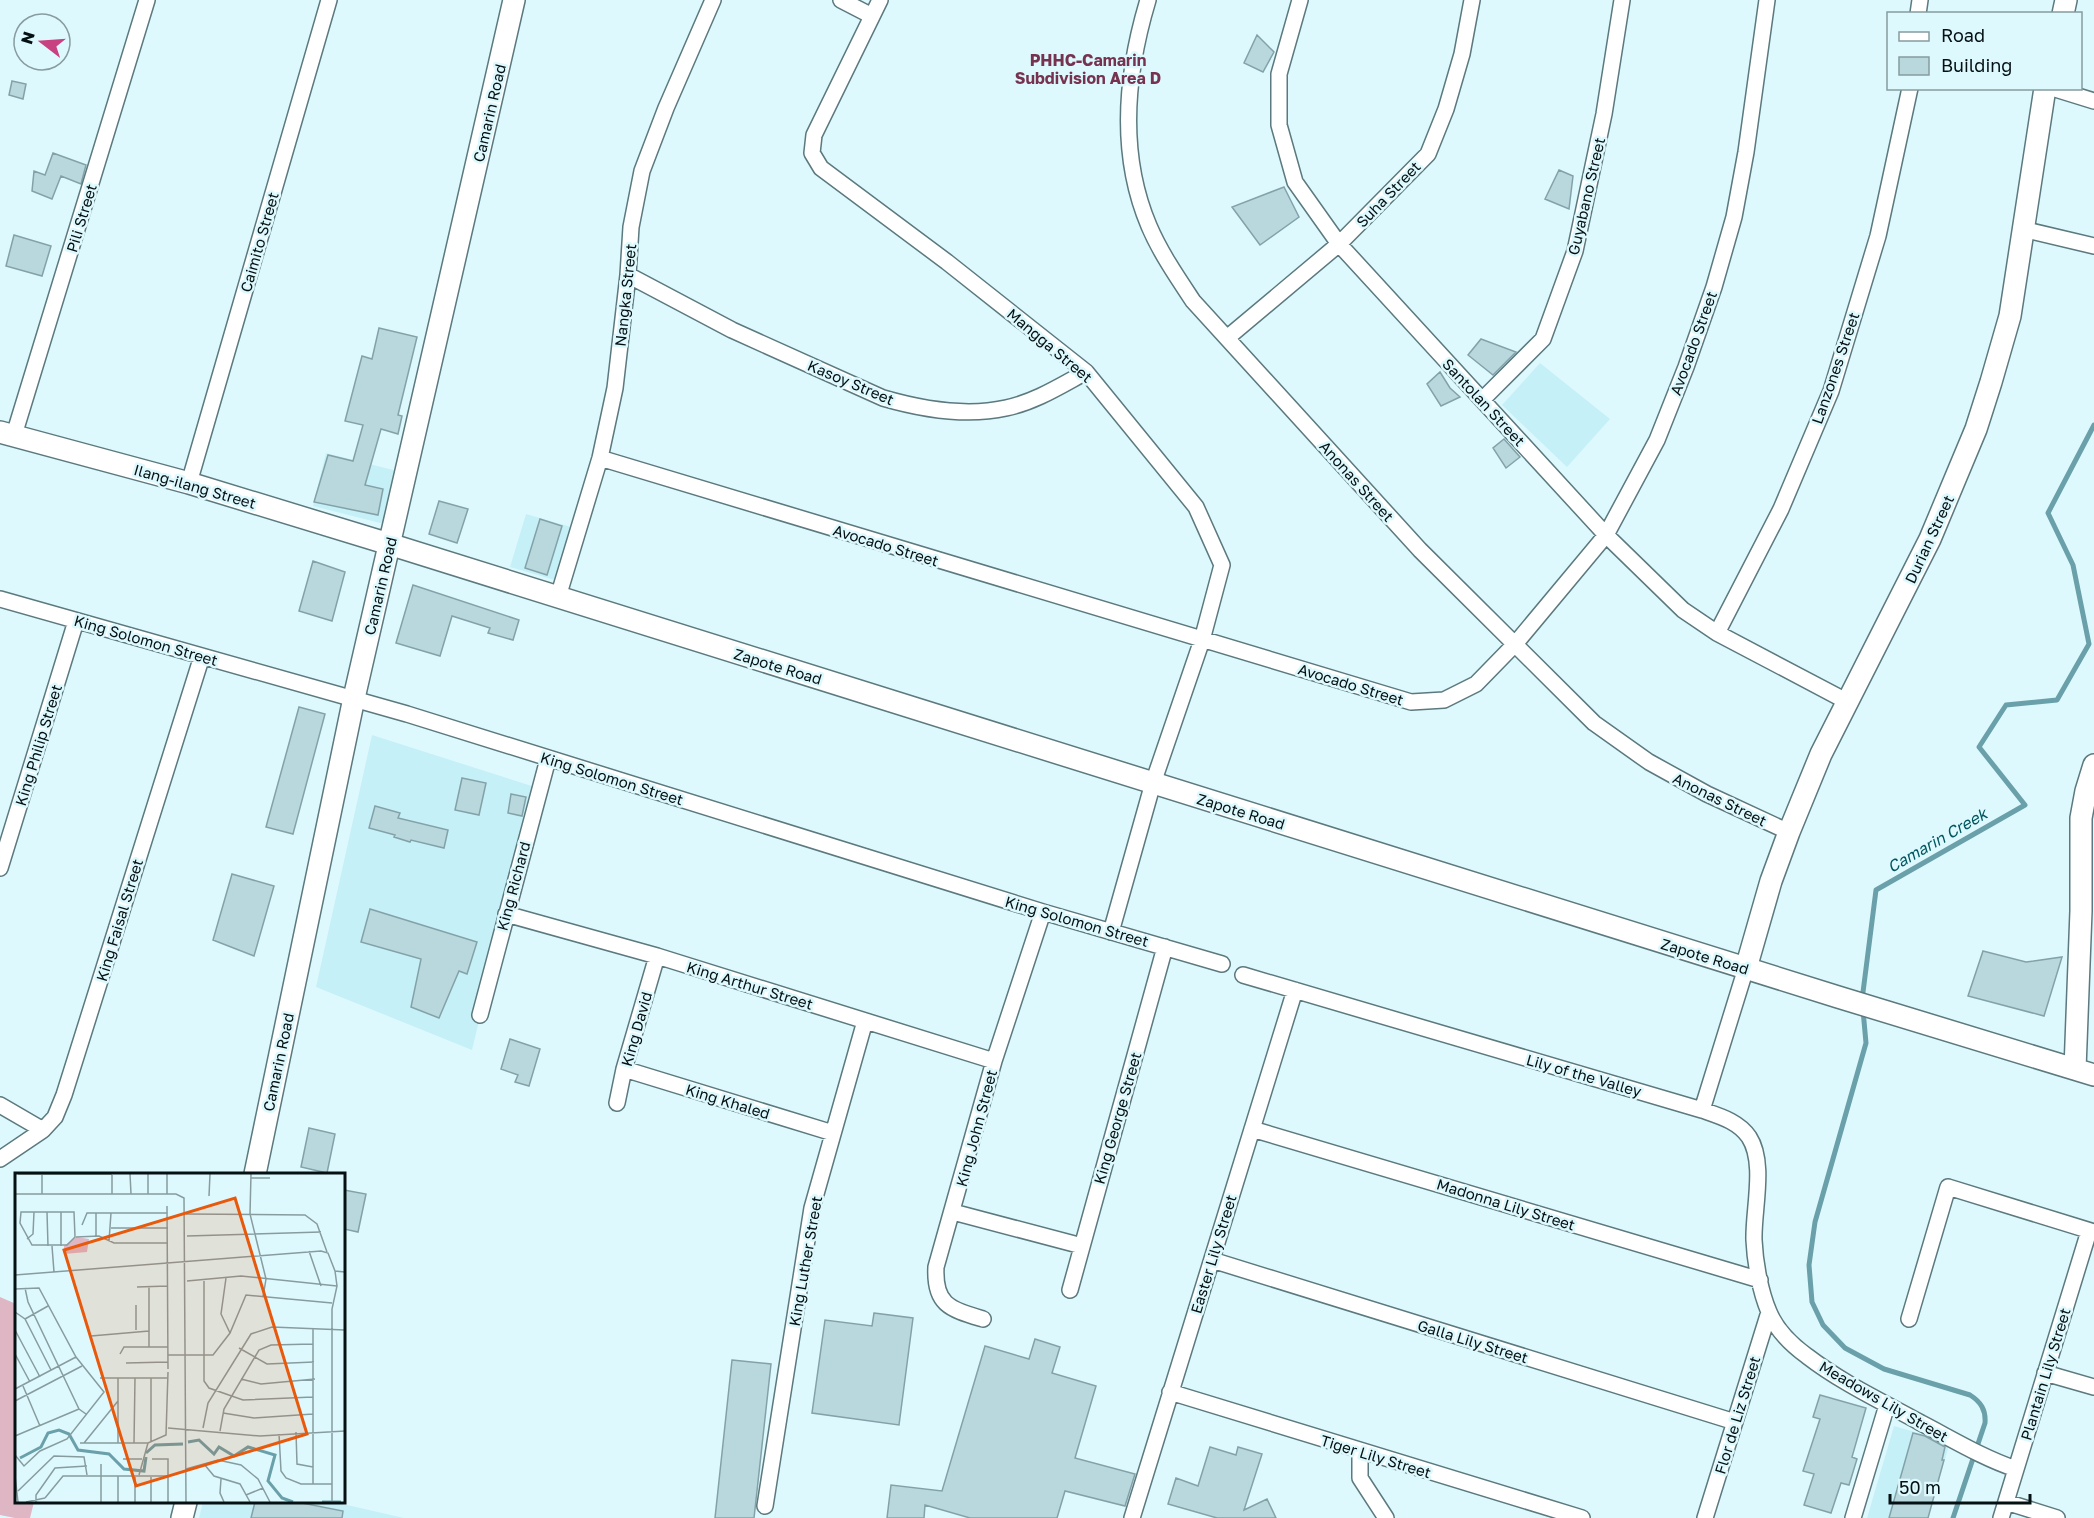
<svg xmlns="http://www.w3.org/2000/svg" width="2094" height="1518" font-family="'Golos Text',sans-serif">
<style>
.built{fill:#c5f0f7}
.green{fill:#deb6c4}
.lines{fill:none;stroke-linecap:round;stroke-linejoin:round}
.stream{stroke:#6aa0a9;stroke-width:5}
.building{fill:#b8d8de;stroke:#83a2a8;stroke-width:1.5}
.street-casing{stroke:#5b797e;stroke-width:18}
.secondary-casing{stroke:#5b797e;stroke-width:24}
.street{stroke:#fff;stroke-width:15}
.secondary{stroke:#fff;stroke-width:21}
.labels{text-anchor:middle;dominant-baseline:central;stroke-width:5;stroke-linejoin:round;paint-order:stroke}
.street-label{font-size:15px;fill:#051012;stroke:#def9fd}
.neighbourhood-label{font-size:16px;font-weight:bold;fill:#763350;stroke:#def9fd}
.water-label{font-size:16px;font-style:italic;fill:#015660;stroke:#def9fd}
.inset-river{fill:none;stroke:#6aa0a9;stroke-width:3}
.inset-road{fill:none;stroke:#879c9f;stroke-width:1.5}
.view{fill:#e8590c;fill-opacity:0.15;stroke:#e8590c;stroke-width:3}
.inset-edge{fill:none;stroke:#051012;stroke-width:3}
</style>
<rect width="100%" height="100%" fill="#def9fd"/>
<path class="built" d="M1540 363 1610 419 1567 467 1502 405Z
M326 453 397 471 384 524 313 506Z
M526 514 571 527 555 580 510 567Z
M372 735 535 787 472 1050 316 987Z
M1894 1426 1950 1442 1928 1518H1867Z
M203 1502H334L404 1518H199Z"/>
<path class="green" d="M0 1297 16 1304V1502H34L30 1518H15L0 1515Z"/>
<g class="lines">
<path class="stream" d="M1862 1000 1876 890 2025 805 1979 747 2006 705 2057 700 2089 644 2073 565 2048 513 2094 425
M1863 1010 1866 1043 1815 1222 1809 1265 1812 1302 1823 1325 1845 1348 1884 1369 1970 1395C1981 1402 1986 1410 1985 1423L1953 1518"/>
</g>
<path class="building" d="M1257 35 1274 52 1263 72 1244 63Z
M12 81 26 84 23 99 9 95Z
M53 153 86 165 81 184 61 176 52 199 32 191 34 171 45 175Z
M1559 170 1573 176 1569 209 1545 199Z
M1284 187 1299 217 1260 245 1232 207Z
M14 235 51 246 42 276 6 266Z
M379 328 417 337 398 415 402 416 398 434 381 429 365 485 383 489 378 515 314 502 328 455 353 461 363 425 345 421 362 356 372 359Z
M1481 339 1516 352 1493 375 1468 355Z
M1440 372 1450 388 1460 397 1441 406 1427 384Z
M1504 439 1520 457 1506 468 1493 448Z
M439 501 468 509 457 543 429 534Z
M540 519 562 526 547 575 525 568Z
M313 561 345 572 332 621 299 611Z
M413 585 519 620 513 640 488 633 490 628 452 616 440 656 396 643Z
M299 707 325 714 293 834 266 827Z
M462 778 486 783 479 815 455 810Z
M511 794 526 797 522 816 508 813Z
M375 806 400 813 398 818 448 830 444 848 411 840 410 842 394 837 395 835 369 828Z
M232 874 274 886 254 956 213 940Z
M370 909 477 942 467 974 459 971 439 1018 411 1007 421 959 361 942Z
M1983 951 2026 962 2062 957 2044 1016 1968 996Z
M510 1039 540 1049 529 1086 515 1082 518 1075 501 1069Z
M309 1128 335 1134 327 1173 301 1167Z
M344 1190 366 1194 358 1232 344 1229Z
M874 1313 913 1318 899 1425 812 1413 825 1320 872 1326Z
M1035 1339 1060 1347 1052 1373 1096 1386 1075 1458 1135 1474 1125 1506 1065 1491 1057 1518H970L925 1505 924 1518H887L891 1485 942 1491 985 1346 1029 1359Z
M732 1360 771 1364 754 1518H715Z
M1820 1395 1866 1408 1852 1457 1857 1459 1849 1485 1841 1483 1831 1513 1804 1505 1814 1474 1803 1471 1820 1419 1813 1417Z
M1913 1433 1925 1436 1945 1447 1942 1460H1944L1928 1518H1889Z
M1210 1447 1236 1455 1238 1447 1262 1454 1244 1510 1267 1499 1276 1518H1217L1168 1504 1176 1478 1198 1486Z
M255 1502H297L343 1511 342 1518H251Z"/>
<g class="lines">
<defs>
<path id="street" d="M841 0 872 16
M880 0 814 135 812 153 821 168 947 262 1086 372 1196 507 1222 565 1202 640 1153 783 1111 932
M1148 0C1126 73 1118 153 1149 226 1160 252 1177 277 1193 301L1420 550 1594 723 1649 762 1707 794 1789 832
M1300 0 1279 74V125L1295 182 1339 244 1606 535 1683 610 1717 633 1848 702
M1918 14 1920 0
M2052 88 2094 101
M2022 229 2094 246
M628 275 732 330 883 398C921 409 966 417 1006 408 1035 402 1060 386 1086 372
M1227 338 1339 244 1428 154 1446 109 1462 54 1472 0
M1482 400 1543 339 1575 251 1604 114 1622 0
M14 435 147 0
M600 458 1411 702 1444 700 1476 684 1516 643 1606 535 1657 440 1686 367 1714 287 1734 217 1746 152 1767 0
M189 483 329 0
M558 597 600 458 615 388 628 275 631 227 642 171 666 108 713 0
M0 599 407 714 1043 912 1222 964
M1717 633 1781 509 1831 391 1878 236 1910 88
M0 868 76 621
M506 914 657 956 994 1061
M1243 975 1702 1110C1719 1116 1738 1121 1749 1137 1766 1163 1753 1210 1754 1240 1755 1262 1760 1291 1769 1312 1776 1329 1792 1345 1807 1356 1842 1383 1883 1402 1921 1423 1952 1439 1983 1458 2016 1469
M480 1015 548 759
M624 1069 833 1133
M617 1103 624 1069 657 956
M0 1105 43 1130
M1702 1110 1746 968
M1252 1129 1760 1280
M0 1159 43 1130 55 1117 64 1095 202 656
M953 1212 1082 1246
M1212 1260 1735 1422
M1070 1290 1165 947
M983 1319C950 1309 934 1305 936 1267L994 1061 1043 912
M1909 1319 1948 1187 2094 1232
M2045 1373 2094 1387
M1170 1392 1582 1518
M1360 1451V1478L1386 1518
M2006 1502 2057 1518
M765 1506 812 1208 865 1021
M1132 1518 1295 990
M1705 1518 1769 1312
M1853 1518 1887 1405
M2001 1518 2089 1231"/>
<path id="secondary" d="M2063 14 2066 0
M0 432 189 483 389 544 1838 997 2094 1075
M1746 968 1771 881 1789 832 1821 754 1930 539 1976 429 1991 382 2010 316 2045 88
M2075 1069 2081 911V818L2086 791 2094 765
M255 1174 354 698 514 0
M182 1518 186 1502"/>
</defs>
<use href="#street" class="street-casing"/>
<use href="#secondary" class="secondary-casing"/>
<use href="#street" class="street"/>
<use href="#secondary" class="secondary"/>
</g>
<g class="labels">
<g class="street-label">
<text transform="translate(489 113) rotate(-77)">Camarin Road</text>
<text transform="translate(1388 194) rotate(-46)">Suha Street</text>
<text transform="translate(1586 196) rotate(-77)">Guyabano Street</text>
<text transform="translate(81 218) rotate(-73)">Pili Street</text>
<text transform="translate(259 242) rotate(-74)">Caimito Street</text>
<text transform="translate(625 295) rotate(-84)">Nangka Street</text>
<text transform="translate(1693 343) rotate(-70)">Avocado Street</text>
<text transform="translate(1050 345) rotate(40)">Mangga Street</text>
<text transform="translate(1835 368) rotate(-71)">Lanzones Street</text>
<text transform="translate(851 382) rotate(23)">Kasoy Street</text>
<text transform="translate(1484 402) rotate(47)">Santolan Street</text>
<text transform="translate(1357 481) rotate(48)">Anonas Street</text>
<text transform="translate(195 486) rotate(16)">Ilang-ilang Street</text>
<text transform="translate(1929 539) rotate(-65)">Durian Street</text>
<text transform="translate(886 545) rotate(17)">Avocado Street</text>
<text transform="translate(380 586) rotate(-77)">Camarin Road</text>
<text transform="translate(146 640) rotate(16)">King Solomon Street</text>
<text transform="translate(778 666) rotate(17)">Zapote Road</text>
<text transform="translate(1351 684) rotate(17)">Avocado Street</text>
<text transform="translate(38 745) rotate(-73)">King Philip Street</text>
<text transform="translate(612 778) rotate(17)">King Solomon Street</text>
<text transform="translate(1720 799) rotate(26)">Anonas Street</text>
<text transform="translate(1241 811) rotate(17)">Zapote Road</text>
<text transform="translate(513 886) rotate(-75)">King Richard</text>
<text transform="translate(119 920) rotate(-73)">King Faisal Street</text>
<text transform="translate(1077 921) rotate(16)">King Solomon Street</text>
<text transform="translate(1705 956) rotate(17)">Zapote Road</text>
<text transform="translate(750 985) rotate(17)">King Arthur Street</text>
<text transform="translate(636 1029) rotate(-74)">King David</text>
<text transform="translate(278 1062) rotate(-78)">Camarin Road</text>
<text transform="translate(1584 1075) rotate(16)">Lily of the Valley</text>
<text transform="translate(728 1101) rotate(17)">King Khaled</text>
<text transform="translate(1117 1118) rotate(-74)">King George Street</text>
<text transform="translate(976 1128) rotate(-75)">King John Street</text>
<text transform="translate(1506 1204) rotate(17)">Madonna Lily Street</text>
<text transform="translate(1213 1254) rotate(-73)">Easter Lily Street</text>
<text transform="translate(805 1261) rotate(-80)">King Luther Street</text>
<text transform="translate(1473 1341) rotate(17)">Galla Lily Street</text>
<text transform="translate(2045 1374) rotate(-73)">Plantain Lily Street</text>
<text transform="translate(1884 1401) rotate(30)">Meadows Lily Street</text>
<text transform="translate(1737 1415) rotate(-73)">Flor de Liz Street</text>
<text transform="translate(1376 1456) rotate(17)">Tiger Lily Street</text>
</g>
<g class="neighbourhood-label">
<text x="1088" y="60">PHHC-Camarin<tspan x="1088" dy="18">Subdivision Area D</tspan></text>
</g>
<g class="water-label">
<text transform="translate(1937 840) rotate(-30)">Camarin Creek</text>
</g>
</g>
<g transform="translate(15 1173)">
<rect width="330" height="330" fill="#def9fd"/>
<path d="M61 64 74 66 72 79 49 81V73Z" fill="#deb6c4"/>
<path class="inset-river" d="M173 269 184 267 199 281 204 274 219 283 233 274 260 282 253 308 267 325 278 329M131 280 140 272 168 271M5 285 26 274 33 260 44 257 54 261 63 277 94 281 109 296 129 298 131 284M307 329H326"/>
<path class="inset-road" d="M3 1H97M115 1 116 21M133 1V21M236 1 235 41 251 106 248 124M27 2V21M97 2V21M236 5H255M0 21H161L169 25 171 329M152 21V1M194 23 195 1M152 33 153 196M32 39 33 73M59 39 60 64 52 72H17L5 50 6 39ZM81 40V63M171 41 290 42 302 51 312 79M67 52 72 40H152M96 55H153M172 63 306 59M61 64 84 63 99 70H153M12 66 18 61 19 39M94 68 96 40M37 73 39 99M46 73V39M294 78 306 113M0 102 306 78 313 80 320 98 330 99M211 105 206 141 215 160M172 108 226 103 322 113M189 108V208L194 215 228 227 298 224M134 113V174M122 114 153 113M10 115 13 129 64 236 71 241M0 116 24 115 61 184 89 219 52 266 25 278 9 293 0 282M121 132V157M0 139 10 146 36 197M10 146 33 133M298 155V311M0 157 25 204M76 163 134 158M224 175 252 191 299 189M0 181 15 209M105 181 109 174H153M153 182H198L215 160 231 122 317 130M111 190 153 189M85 205H152M103 205V270M136 205V268M226 206 246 211 300 206M8 213 25 253M0 216 61 184M0 228 67 193M208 240 239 245 298 241M153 255 245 263 330 258M188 255 193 230 236 161 257 154 330 157M205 258 209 236 244 177 256 172 298 171M281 259 282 291 298 294M264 261 266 298 271 305 286 311H317M0 263 64 236M65 270H133L151 262 153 199M69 270 103 228M119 270 120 205M108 286H127M137 286H153V329M86 291V329M189 291 199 303 225 311 235 329M171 296 203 287 226 292 243 306 255 329M124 302 133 270M0 303 3 329M136 304V329M206 306 205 320 209 329M3 318 39 283 69 284 72 302M231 322 248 315M30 325 48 303H153M11 329 30 325M21 329V322L40 295 72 293M103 329V303M120 329V304M317 329V136L322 113 320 98"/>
<path class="view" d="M220 25 292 261 121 313 49 77Z"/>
<rect width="330" height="330" class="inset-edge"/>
</g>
<rect x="1887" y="12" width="195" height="78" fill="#def9fd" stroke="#879c9f" stroke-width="1.5"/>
<rect x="1899" y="32" width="30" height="9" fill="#ffffff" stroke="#879c9f" stroke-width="1.5"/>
<text x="1941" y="42" font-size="18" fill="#051012">Road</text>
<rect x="1899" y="57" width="30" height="18" fill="#b8d8de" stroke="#879c9f" stroke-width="1.5"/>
<text x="1941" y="72" font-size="18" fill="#051012">Building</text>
<g transform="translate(42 42) rotate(287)"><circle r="28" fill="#def9fd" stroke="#879c9f" stroke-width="1.5"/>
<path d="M0-4.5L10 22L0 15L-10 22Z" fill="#c84180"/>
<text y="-9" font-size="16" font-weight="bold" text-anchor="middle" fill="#051012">N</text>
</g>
<path d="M1890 1494v9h140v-9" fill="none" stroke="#051012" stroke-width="3"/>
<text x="1899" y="1494" font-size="18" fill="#051012" stroke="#def9fd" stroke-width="4.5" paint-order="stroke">50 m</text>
</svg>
